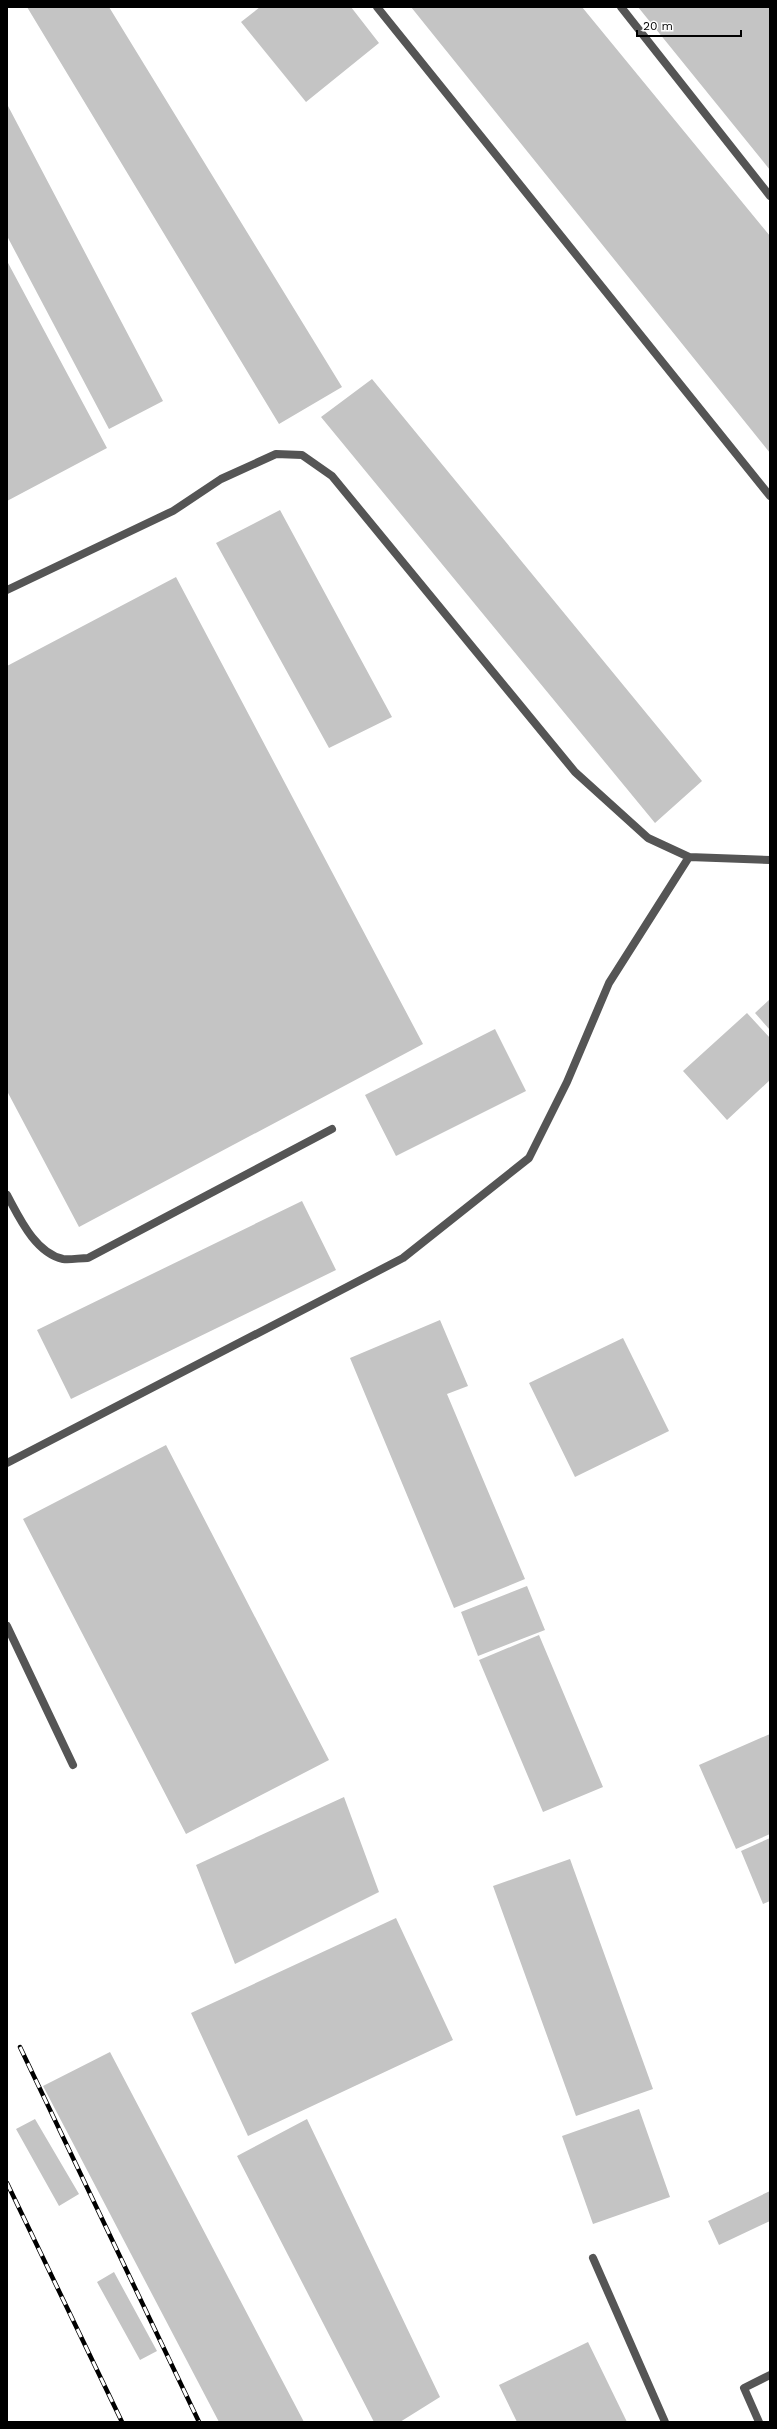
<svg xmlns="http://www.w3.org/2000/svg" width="777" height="2429" font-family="'Work Sans',sans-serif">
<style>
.building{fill:#c4c4c4}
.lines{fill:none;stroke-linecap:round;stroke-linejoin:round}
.lane{stroke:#555;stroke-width:8}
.rail-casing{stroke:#000;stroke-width:4.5}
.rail{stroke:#fff;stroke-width:3;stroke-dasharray:9;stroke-linecap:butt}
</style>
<rect width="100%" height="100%" fill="#fff"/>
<path class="building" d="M27 7H109L342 387 279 424Z
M260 7H351L379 43 306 102 241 22Z
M411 7H582L770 236V453Z
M638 7H770V170Z
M8 106 163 401 109 429 7 236Z
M7 261 107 448 7 501Z
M372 379 702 781 655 823 321 417Z
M280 510 392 717 329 748 216 543Z
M176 577 423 1044 79 1227 7 1091V666Z
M770 999V1030L755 1013Z
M747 1013 770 1038V1080L727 1120 683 1071Z
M495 1029 526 1091 396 1156 365 1095Z
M302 1201 336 1270 71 1399 37 1330Z
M440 1320 468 1386 447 1394 525 1579 454 1608 350 1358Z
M623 1338 669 1431 575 1477 529 1383Z
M166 1445 329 1760 186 1834 23 1519Z
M527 1586 545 1630 478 1656 461 1612Z
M539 1635 603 1787 543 1812 479 1660Z
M770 1734V1834L736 1849 699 1765Z
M344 1797 379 1892 235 1964 196 1865Z
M770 1838V1901L763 1904 741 1851Z
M570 1859 653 2089 576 2116 493 1886Z
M396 1918 453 2040 248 2136 191 2013Z
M110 2052 304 2422H219L43 2086Z
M639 2109 670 2197 593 2224 562 2136Z
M35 2119 79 2194 59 2206 16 2129Z
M307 2119 440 2397 400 2422H374L237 2156Z
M770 2191V2221L719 2245 708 2221Z
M114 2272 157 2351 140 2360 97 2282Z
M588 2342 627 2422H517L499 2385Z"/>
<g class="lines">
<path class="lane" d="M377 7 770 496
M621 7 770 196
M7 590 173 511 221 479 276 454 302 455 332 476 575 772 648 838 689 857 770 860
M7 1195C19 1217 35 1253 63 1259 70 1260 80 1258 88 1258L332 1129
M7 1463 403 1258 529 1158 567 1082 609 983 689 857
M7 1626 73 1765
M593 2258 665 2422
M759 2422 744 2388 770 2375"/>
<defs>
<path id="rail" d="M20 2047 199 2422
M7 2183 122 2422"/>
</defs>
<use href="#rail" class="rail-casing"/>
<use href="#rail" class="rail"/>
</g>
<rect width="777" height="2429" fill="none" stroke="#000000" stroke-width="16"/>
<path d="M637 30v6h104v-6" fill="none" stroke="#000000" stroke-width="2"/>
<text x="643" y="30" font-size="12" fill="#000000" stroke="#ffffff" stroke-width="3" paint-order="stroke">20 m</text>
</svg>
